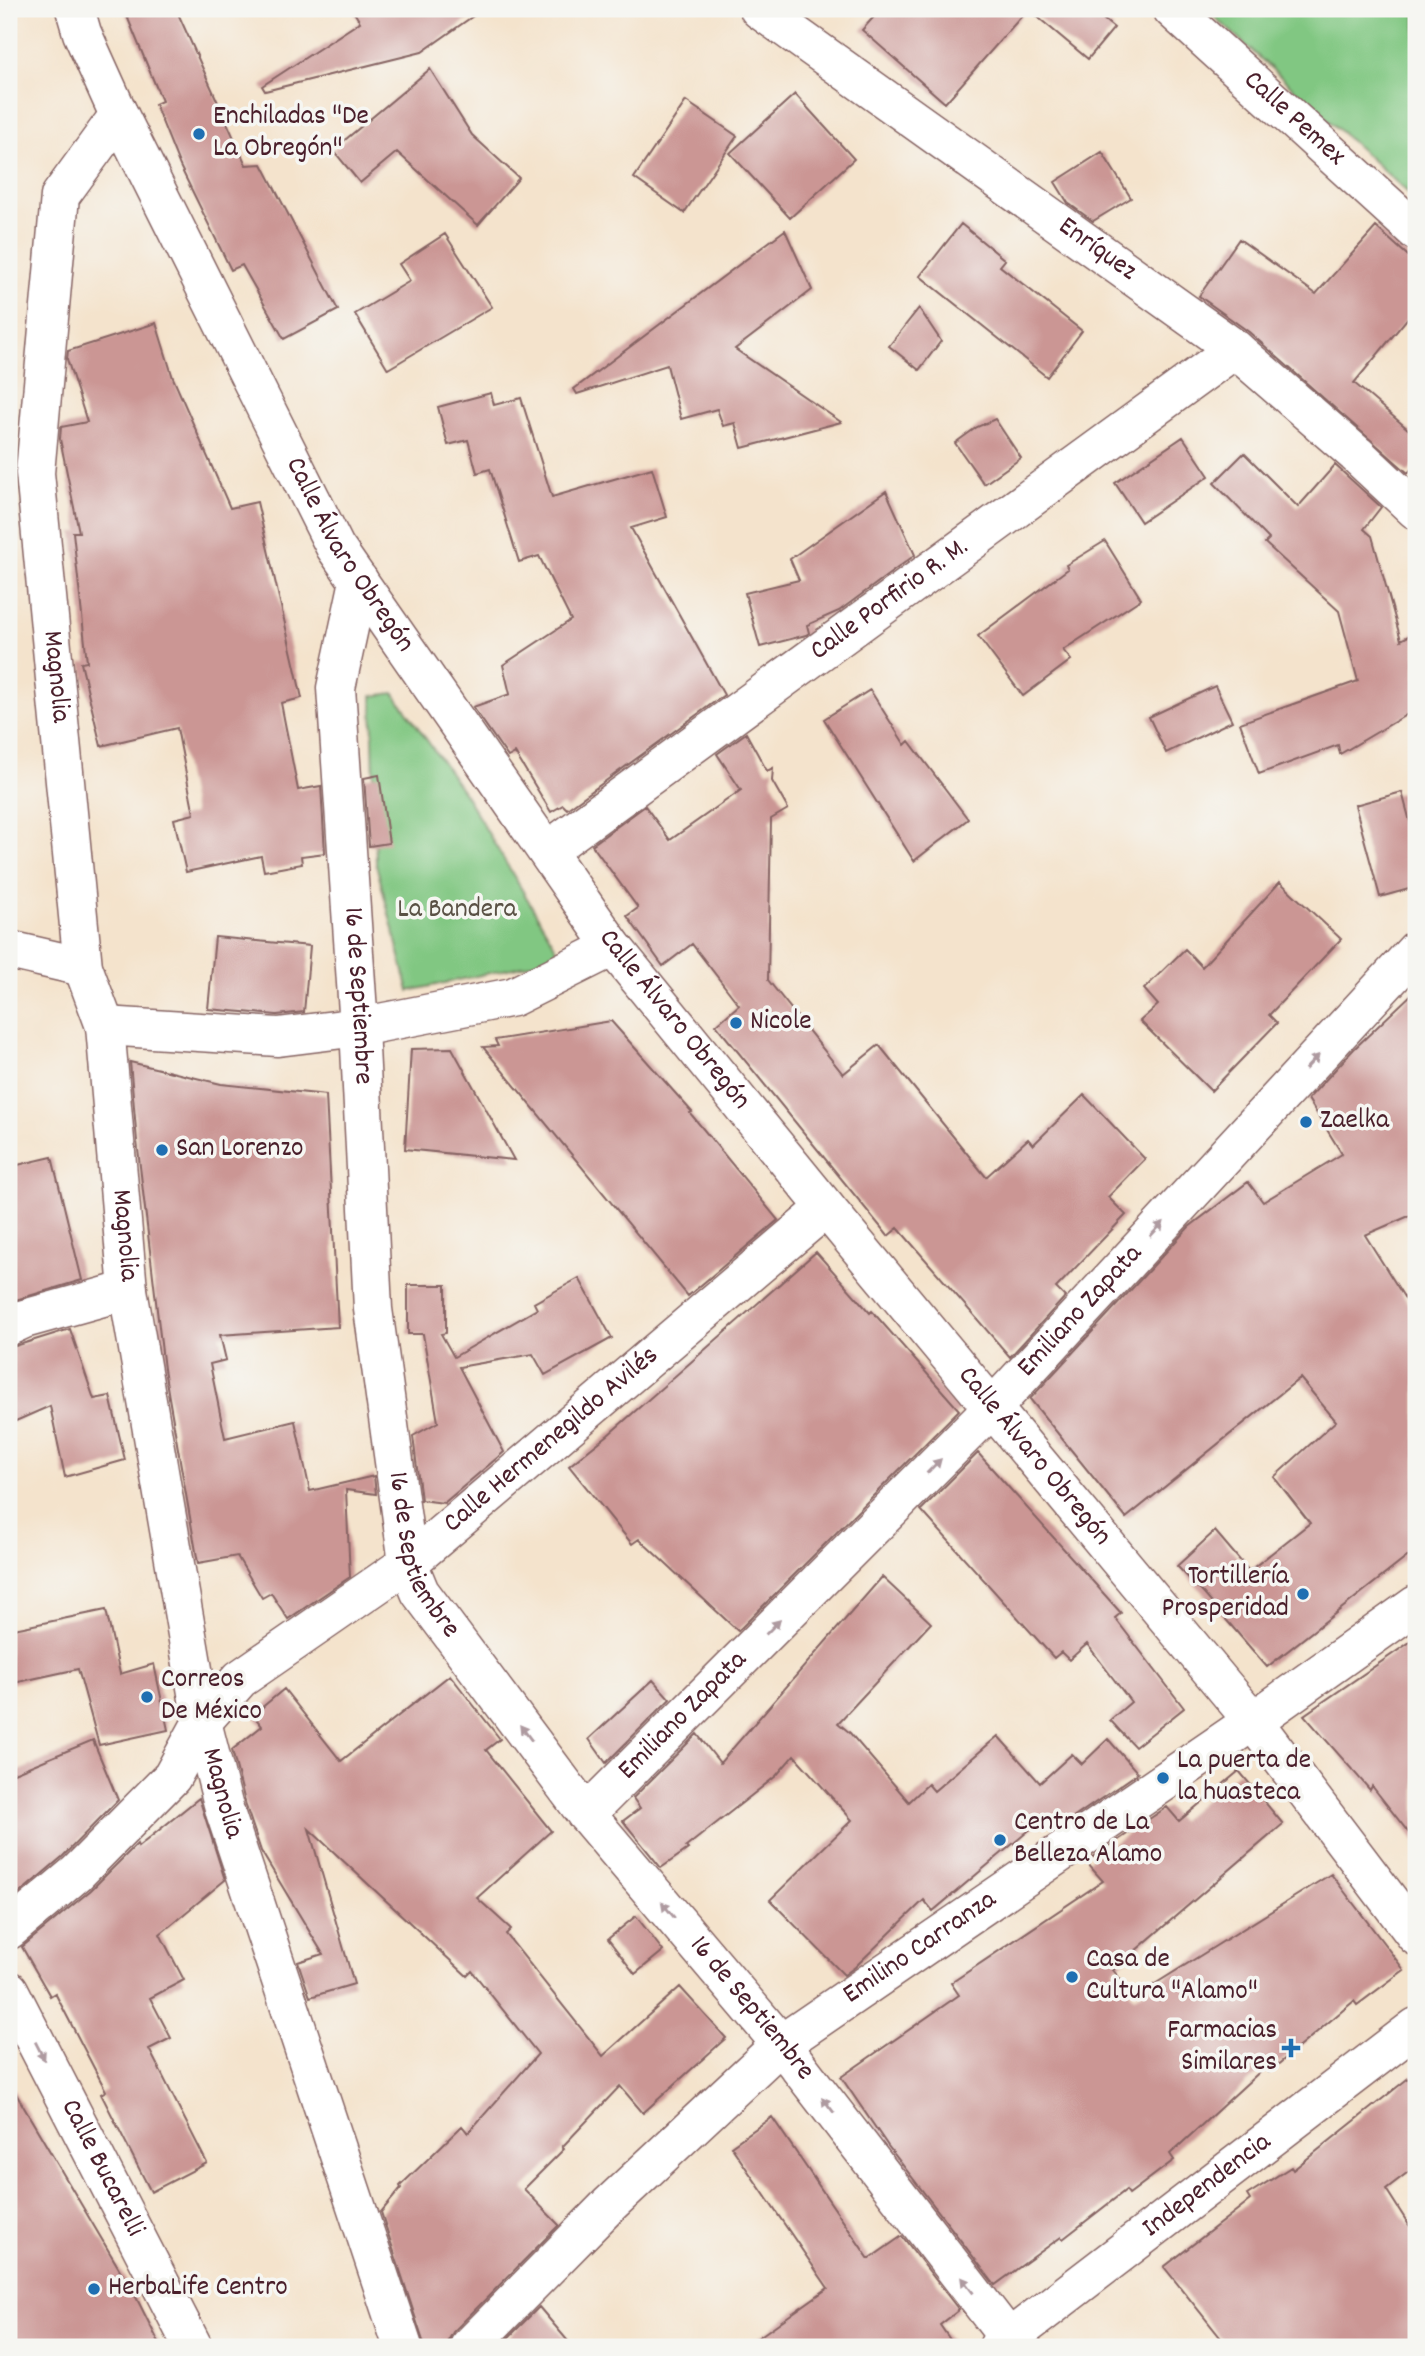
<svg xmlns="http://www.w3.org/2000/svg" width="1425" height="2356" font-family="Dekko,sans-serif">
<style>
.green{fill:#81c782;stroke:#667356;stroke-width:2}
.building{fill:#cb9694}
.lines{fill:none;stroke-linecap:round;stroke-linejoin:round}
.minor-casing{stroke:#866463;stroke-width:41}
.minor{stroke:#fff;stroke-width:38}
.oneway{fill:#ae9aa0}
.poi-dot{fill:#1f6fb2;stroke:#f6f6f2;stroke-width:2.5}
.labels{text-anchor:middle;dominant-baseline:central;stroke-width:7;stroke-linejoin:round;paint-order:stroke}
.poi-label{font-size:28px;fill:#4a1f2b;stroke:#f6f6f2;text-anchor:start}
.street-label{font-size:28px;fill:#4a1f2b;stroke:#f6f6f2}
.park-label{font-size:28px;fill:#5a5145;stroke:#f6f6f2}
</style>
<rect width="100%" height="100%" fill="#f6f6f2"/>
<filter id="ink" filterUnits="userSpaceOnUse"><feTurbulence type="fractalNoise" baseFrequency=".0143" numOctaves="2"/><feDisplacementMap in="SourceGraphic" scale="14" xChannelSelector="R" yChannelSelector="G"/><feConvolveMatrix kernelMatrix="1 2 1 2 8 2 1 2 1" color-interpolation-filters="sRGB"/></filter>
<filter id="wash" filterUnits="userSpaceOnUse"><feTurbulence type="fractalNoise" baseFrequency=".00686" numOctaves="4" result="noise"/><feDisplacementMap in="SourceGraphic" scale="28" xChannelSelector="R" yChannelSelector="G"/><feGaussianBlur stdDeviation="1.57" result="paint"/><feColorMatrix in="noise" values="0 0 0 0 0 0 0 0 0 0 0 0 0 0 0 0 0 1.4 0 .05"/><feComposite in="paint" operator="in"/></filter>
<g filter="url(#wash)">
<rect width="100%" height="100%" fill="#f4e3cc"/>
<path class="green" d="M1206 9H1416V200Z
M394 693 466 796 562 957 409 991 376 864 372 696Z"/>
<g id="blocks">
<path class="building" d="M124 9H176L246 165 262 164 338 310 284 339 242 265 231 270 180 166 155 104 162 101Z
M352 9H483L422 52 265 91 262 86 360 22Z
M881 9H1028L945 103 862 30Z
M1028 9H1091L1114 28 1088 59Z
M430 69 472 135 519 178 478 225 397 152 360 183 333 150Z
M795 94 854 159 790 218 730 153Z
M686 101 737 136 684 213 634 178Z
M1102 152 1131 198 1093 221 1068 203 1055 182Z
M961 224 1005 260 1000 266 1082 331 1047 377 920 276Z
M1376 227 1416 263V308L1354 383 1416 436V463L1408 473 1249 332 1199 296 1239 239 1316 294Z
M785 230 812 290 735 349 841 422 742 448 735 423 723 426 717 409 681 419 667 365 577 394 574 389Z
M445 234 492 307 388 369 355 314 410 281 399 264Z
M919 308 941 341 919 370 889 346Z
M156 323 173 378 230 508 257 502 302 698 281 703 298 790 321 786 325 853 301 856 302 864 264 871 261 856 186 872 174 819 194 814 177 728 101 746 81 663 87 662 73 532H79L60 439 61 427 87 422 67 359 68 351Z
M491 393 494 405 521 398 552 497 652 468 667 517 631 528 724 695 567 809 563 805 551 812 515 753 508 757 473 707 510 694 503 665 571 620 539 556 519 562 490 469 477 473 468 440 448 445 438 407Z
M995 419 1021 458 984 484 955 443 977 427Z
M1183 437 1209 476 1141 522 1115 483Z
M1244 453 1298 507 1335 465 1381 507 1364 529 1372 536 1401 640 1416 632V709L1340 754 1338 745 1259 774 1240 723 1358 681 1339 611 1265 543 1269 539 1214 483Z
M886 491 915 555 839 611 807 625 809 633 806 635 760 647 745 593 799 580 790 559Z
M1105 541 1141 599 1063 650 1071 660 1023 696 978 636 1068 569 1066 565Z
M1215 686 1232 721 1166 753 1149 717Z
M870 690 905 745 909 741 968 819 914 861 824 719Z
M746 733 767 771 773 768 772 781 788 809 771 819 768 980 843 1074 879 1045 986 1177 1028 1139 1033 1145 1084 1095 1145 1159 1108 1197 1126 1215 1056 1288 1065 1297 1010 1357 898 1228 888 1236 716 1025 739 1005 692 944 663 966 627 916 638 908 592 845 645 806 670 840 741 790 717 754Z
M379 775 389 843 369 846 364 778Z
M1402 792 1416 844V887L1380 897 1355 805Z
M1280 882 1341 939 1269 1015 1277 1023 1211 1091 1140 1021 1158 1005 1144 989 1185 949 1202 967Z
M215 937 310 946 304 1012 277 1015 208 1009Z
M1416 990V1213L1365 1235 1416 1316V1550L1267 1667 1204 1594 1177 1566 1215 1531 1249 1571 1310 1523 1274 1477 1336 1421 1300 1378 1126 1518 1030 1399 1189 1227 1248 1182 1263 1202 1342 1154 1308 1099 1354 1049Z
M611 1021 692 1112 690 1113 778 1220 688 1296 483 1047 498 1046 495 1040Z
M452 1048 514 1160 405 1149 411 1049Z
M130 1062 221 1084 326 1095 338 1327 220 1335 226 1360 210 1364 225 1438 295 1421 310 1491 374 1476 376 1494 346 1490 350 1577 288 1619 271 1593 262 1598 237 1556 198 1563 164 1369 137 1141Z
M52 1157 82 1280 9 1302V1167Z
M816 1252 870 1313 872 1311 959 1410 738 1631 639 1539 632 1544 569 1466 608 1435Z
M579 1278 612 1338 545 1375 533 1354 459 1367 504 1452 444 1503 421 1500 413 1436 438 1422 423 1334H408V1285H446V1333L441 1334 454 1357 537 1309 534 1303Z
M70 1329 94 1399 110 1396 125 1460 65 1477 50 1406 9 1424V1348Z
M978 1453 1121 1613 1115 1618 1184 1708 1135 1747 1110 1720 1131 1702 1087 1644 1069 1660 1061 1652 1054 1658 921 1510Z
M882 1577 931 1623 838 1723 850 1733 909 1802 928 1784 934 1791 998 1736 1040 1783 1072 1754 1082 1764 1108 1739 1138 1773 1057 1829 1046 1816 933 1911 924 1900 855 1967 844 1975 770 1900 852 1820 794 1755 776 1776 686 1847 688 1849 661 1868 623 1821 640 1808 633 1798 697 1734 720 1763Z
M106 1610 120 1674 154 1664 168 1730 99 1745 78 1669 9 1684V1630Z
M1416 1638V1842L1372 1786 1370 1790 1304 1715Z
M450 1675 500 1739 486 1750 551 1831 477 1898 511 1929 506 1934 603 2056 680 1987 726 2038 643 2113 620 2086 562 2147 564 2149 524 2189 559 2225 453 2332 448 2341V2347H425L381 2212 401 2188 400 2186 462 2126 468 2133 538 2054 472 1971 467 1976 309 1829 354 1984 310 1997 298 1962 323 1954 261 1851 246 1806 232 1750 262 1726 253 1715 284 1689 341 1761Z
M653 1680 670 1699 606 1763 589 1739Z
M93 1740 118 1800 62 1857 9 1902V1775Z
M1239 1771 1283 1824 1113 1970 1134 1997 1331 1874 1404 1970 1357 2005 1354 2001 1269 2072 1265 2067 1170 2154 1174 2160 1129 2194 1126 2190 1063 2239 1061 2237 995 2285 888 2146 841 2077 959 1995 951 1983 1103 1881 1086 1862 1167 1807 1179 1821Z
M199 1798 225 1880 160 1934 184 1980 150 1998 171 2038 149 2049 207 2163 151 2192 101 2094 106 2091 55 1993 50 1996 22 1947 91 1890 137 1844 138 1847Z
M636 1916 663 1951 635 1974 608 1939Z
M1416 2072V2166L1386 2189 1416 2236V2347H1228L1164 2267 1250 2200 1247 2195 1291 2167 1293 2170Z
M9 2082 137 2299 161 2347H9Z
M772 2117 869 2259 902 2236 959 2310 940 2325 955 2347H745L828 2288 731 2146Z
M539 2307 573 2347H499Z"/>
</g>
</g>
<g filter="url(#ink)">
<use href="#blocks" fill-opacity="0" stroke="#866463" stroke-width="2"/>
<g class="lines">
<defs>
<g id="minor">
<path id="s1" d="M75 9 82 33 119 115 335 547 613 947 826 1208 1253 1721 1416 1936"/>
<path id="s2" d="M759 9 1235 349 1356 454 1416 510"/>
<path id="s3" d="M1172 9 1416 231"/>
<path id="s4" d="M119 115 60 196 35 473 83 967 105 1026 128 1290 202 1722 225 1812 403 2347"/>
<path id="s5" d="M359 581 336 688 359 1027 373 1309 408 1563 420 1592 586 1814 781 2044 1009 2339"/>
<path id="s6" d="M547 851 1235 349"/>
<path d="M9 950 83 967"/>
<path d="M105 1026 278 1037 359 1027 513 997 613 947"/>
<path d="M9 1326 24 1319 128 1290"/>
<path id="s7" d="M586 1814 992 1408 1416 950"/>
<path id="s8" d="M9 1930 77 1873 172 1777 202 1722 240 1679 408 1563 826 1208"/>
<path id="s9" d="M9 1990 193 2347"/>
<path id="s10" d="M469 2347 610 2204 781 2044 1253 1721 1416 1605"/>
<path id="s11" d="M998 2347 1416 2027"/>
</g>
</defs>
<use href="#minor" class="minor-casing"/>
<use href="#minor" class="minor"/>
</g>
<defs><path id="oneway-solid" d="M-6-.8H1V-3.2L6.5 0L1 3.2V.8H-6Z" transform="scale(1.75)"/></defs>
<g class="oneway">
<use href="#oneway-solid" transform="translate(1312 1062) rotate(-47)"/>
<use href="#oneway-solid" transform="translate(1157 1229) rotate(-47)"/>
<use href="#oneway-solid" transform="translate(934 1466) rotate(-45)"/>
<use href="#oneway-solid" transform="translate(773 1627) rotate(-45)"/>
<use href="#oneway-solid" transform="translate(526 1733) rotate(-127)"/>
<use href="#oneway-solid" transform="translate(668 1910) rotate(-130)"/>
<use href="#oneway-solid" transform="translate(40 2051) rotate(63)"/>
<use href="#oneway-solid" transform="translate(828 2105) rotate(-128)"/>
<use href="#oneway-solid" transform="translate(967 2285) rotate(-128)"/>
</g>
</g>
<g class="poi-dot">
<circle cx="199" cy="134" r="7"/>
<circle cx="736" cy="1023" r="7"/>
<circle cx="1306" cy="1122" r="7"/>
<circle cx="162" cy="1150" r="7"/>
<circle cx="1303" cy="1594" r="7"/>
<circle cx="147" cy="1697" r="7"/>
<circle cx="1163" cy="1778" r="7"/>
<circle cx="1000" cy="1840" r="7"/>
<circle cx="1072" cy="1977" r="7"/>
<path d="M1287.5 2037.5h7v7h7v7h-7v7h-7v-7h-7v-7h7z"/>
<circle cx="94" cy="2289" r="7"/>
</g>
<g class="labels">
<g class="poi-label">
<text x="213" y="118">Enchiladas "De<tspan x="213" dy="32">La Obregón"</tspan></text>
<text x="750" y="1023">Nicole</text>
<text x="1320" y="1122">Zaelka</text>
<text x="176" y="1150">San Lorenzo</text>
<text x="1289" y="1578" text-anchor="end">Tortillería<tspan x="1289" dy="32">Prosperidad</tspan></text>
<text x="161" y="1681">Correos<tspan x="161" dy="32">De México</tspan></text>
<text x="1177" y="1762">La puerta de<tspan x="1177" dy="32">la huasteca</tspan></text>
<text x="1014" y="1824">Centro de La<tspan x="1014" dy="32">Belleza Alamo</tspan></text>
<text x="1086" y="1961">Casa de<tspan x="1086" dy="32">Cultura "Alamo"</tspan></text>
<text x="1277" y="2032" text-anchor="end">Farmacias<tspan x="1277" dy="32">Similares</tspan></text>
<text x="108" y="2289">HerbaLife Centro</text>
</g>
<g class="street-label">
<text stroke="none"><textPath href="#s3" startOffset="164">Calle Pemex</textPath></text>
<text stroke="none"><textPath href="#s2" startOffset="415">Enríquez</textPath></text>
<text stroke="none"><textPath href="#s1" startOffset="612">Calle Álvaro Obregón</textPath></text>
<text stroke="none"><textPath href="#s6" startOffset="425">Calle Porfirio R. M.</textPath></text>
<text stroke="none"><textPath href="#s4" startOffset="583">Magnolia</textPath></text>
<text stroke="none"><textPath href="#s5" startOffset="418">16 de Septiembre</textPath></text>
<text stroke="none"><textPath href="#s1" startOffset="1180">Calle Álvaro Obregón</textPath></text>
<text stroke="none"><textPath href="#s4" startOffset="1148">Magnolia</textPath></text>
<text stroke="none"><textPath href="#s7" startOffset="705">Emiliano Zapata</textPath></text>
<text stroke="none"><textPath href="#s8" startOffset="737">Calle Hermenegildo Avilés</textPath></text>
<text stroke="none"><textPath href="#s1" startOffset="1746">Calle Álvaro Obregón</textPath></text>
<text stroke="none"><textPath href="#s5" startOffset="985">16 de Septiembre</textPath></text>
<text stroke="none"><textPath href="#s7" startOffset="138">Emiliano Zapata</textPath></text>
<text stroke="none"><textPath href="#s4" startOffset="1715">Magnolia</textPath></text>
<text stroke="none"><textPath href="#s10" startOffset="604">Emilino Carranza</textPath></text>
<text stroke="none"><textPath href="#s5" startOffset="1552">16 de Septiembre</textPath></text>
<text stroke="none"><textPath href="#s9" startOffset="201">Calle Bucarelli</textPath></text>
<text stroke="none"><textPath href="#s11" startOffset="264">Independencia</textPath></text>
</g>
<g class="park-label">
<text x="457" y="911">La Bandera</text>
</g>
</g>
<rect width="1425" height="2356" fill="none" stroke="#f6f6f2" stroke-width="35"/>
</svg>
